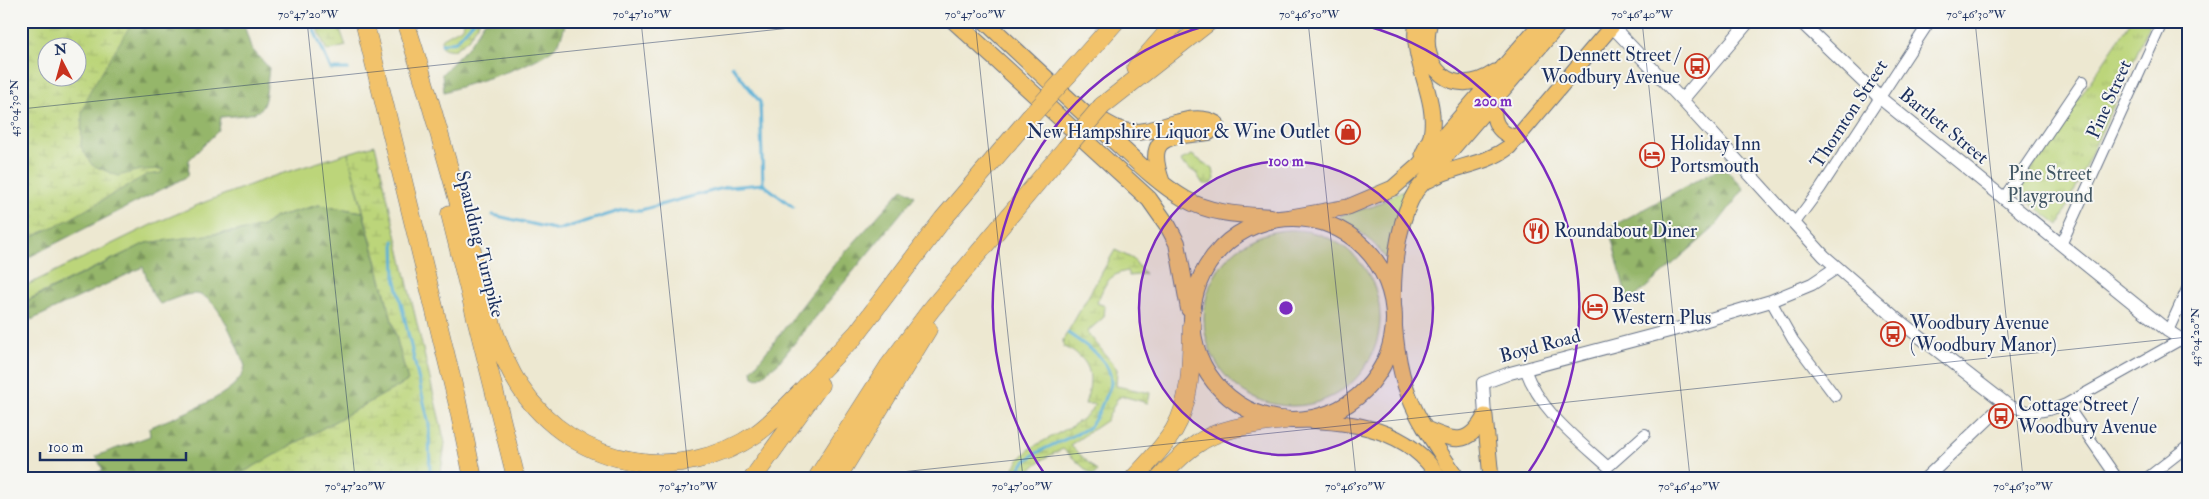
<svg xmlns="http://www.w3.org/2000/svg" width="2209" height="499" font-family="'IM FELL Double Pica',serif">
<style>
.grass{fill:#bcd57a;stroke:#6c826c}
.forest{fill:url(#forest-firs);stroke:#587264;fill-rule:evenodd}
.wetland{fill:url(#wetland-marsh);stroke:#6c826c;fill-rule:evenodd}
.park{fill:url(#park-tufts);stroke:#6c826c}
.lines{fill:none;stroke-linecap:round;stroke-linejoin:round}
.stream{stroke:#5ab0d6;stroke-width:3}
.minor-casing{stroke:#647086;stroke-width:12}
.tertiary-casing{stroke:#647086;stroke-width:14}
.primary-casing{stroke:#647086;stroke-width:17}
.trunk-casing{stroke:#647086;stroke-width:18}
.motorway-casing{stroke:#647086;stroke-width:19}
.minor{stroke:#fff;stroke-width:10}
.tertiary{stroke:#fff;stroke-width:12}
.primary{stroke:#f2c26a;stroke-width:15}
.trunk{stroke:#f2c26a;stroke-width:16}
.motorway{stroke:#f2c26a;stroke-width:18}
.motorway-bridge-casing{stroke:#647086;stroke-width:19;stroke-linecap:butt}
.motorway-bridge{stroke:#f2c26a;stroke-width:18}
.ticks{fill:none;stroke:#1b2f5e;stroke-width:1;stroke-opacity:0.45}
.ring{fill:none;stroke:#7b2cbf;stroke-width:2.5}
.labels{text-anchor:middle;dominant-baseline:central;stroke-width:4;stroke-linejoin:round;paint-order:stroke}
.poi-label{font-size:19px;fill:#1b2f5e;stroke:#f6f6f2;text-anchor:start}
.street-label{font-size:19px;fill:#1b2f5e;stroke:#f6f6f2}
.park-label{font-size:19px;fill:#435865;stroke:#f6f6f2}
.centre{fill:#7b2cbf;stroke:#f6f6f2;stroke-width:2.5}
.ring-label{font-size:15px;text-anchor:middle;font-weight:bold;fill:#7b2cbf;stroke:#f6f6f2;stroke-width:4;stroke-linejoin:round;paint-order:stroke}
.neatline{fill:none;stroke:#1b2f5e;stroke-width:2}
.ticks-label{font-size:12px;text-anchor:middle;fill:#1b2f5e}
</style>
<defs>
<pattern id="forest-firs" width="22" height="20" patternUnits="userSpaceOnUse" patternTransform="scale(1.25)"><rect width="22" height="20" fill="#95b66a"/><path d="M5 1l3.5 6h-7zM16 11l3.5 6h-7z" fill="#79945a"/></pattern>
<pattern id="wetland-marsh" width="20" height="14" patternUnits="userSpaceOnUse" patternTransform="scale(1.25)"><rect width="20" height="14" fill="#bcd57a"/><path d="M1 5h8M5 5V1M11 12h8M15 12V8" fill="none" stroke="#a1b76c"/></pattern>
<pattern id="park-tufts" width="24" height="20" patternUnits="userSpaceOnUse" patternTransform="scale(1.25)"><rect width="24" height="20" fill="#bcd57a"/><path d="M3 7l-1-3M5 7V3M7 7l1-3M15 17l-1-3M17 17v-4M19 17l1-3" fill="none" stroke="#a1b76c"/></pattern>
</defs>
<rect width="100%" height="100%" fill="#f6f6f2"/>
<filter id="ink" filterUnits="userSpaceOnUse"><feTurbulence type="fractalNoise" baseFrequency=".02" numOctaves="2"/><feDisplacementMap in="SourceGraphic" scale="10" xChannelSelector="R" yChannelSelector="G"/><feConvolveMatrix kernelMatrix="1 2 1 2 8 2 1 2 1" color-interpolation-filters="sRGB"/></filter>
<filter id="wash" filterUnits="userSpaceOnUse"><feTurbulence type="fractalNoise" baseFrequency=".0096" numOctaves="4" result="noise"/><feDisplacementMap in="SourceGraphic" scale="20" xChannelSelector="R" yChannelSelector="G"/><feGaussianBlur stdDeviation="1.12" result="paint"/><feColorMatrix in="noise" values="0 0 0 0 0 0 0 0 0 0 0 0 0 0 0 0 0 1.4 0 .05"/><feComposite in="paint" operator="in"/></filter>
<g filter="url(#wash)">
<rect width="100%" height="100%" fill="#ede8d1"/>
<path class="grass" d="M348 153 363 212 319 205 275 217 263 226 246 230 146 243 21 303V288L153 224 205 202 271 177Z
M1405 189 1409 192 1392 253 1388 258H1385C1373 240 1359 230 1340 219V215L1374 206Z
M1204 318a88 88 0 1 1 176 0a88 88 0 1 1-176 0Z"/>
<path class="forest" d="M21 21H243L251 48 269 68C263 115 269 113 221 117L219 130 189 160 188 176 21 261ZM48 48H78V78H48Z
M485 21H566C563 32 561 42 553 49 529 68 474 82 444 92L442 74 468 47Z
M1723 166 1744 189 1714 228 1628 303 1609 228Z
M903 188 915 196 778 363 758 379 753 377 752 370 833 266Z
M319 205 363 212 408 381 233 478H87L103 470 96 456 150 436 149 428C174 416 241 396 245 366 237 347 221 302 201 295 189 291 172 300 160 304L153 295 143 267 31 320 27 301 146 243 246 230 263 226 275 217Z"/>
<path class="wetland" d="M21 21H133L90 91 82 113 81 147 92 165 118 176 140 170 163 169 161 173 146 175 70 219 21 242ZM48 48H78V78H48Z
M314 21H337L346 46 327 51Z
M465 21H480L468 39 454 50 442 48 441 39 461 28Z
M375 145 445 443 440 478H233L408 381 348 153Z
M1192 155 1213 169 1215 179 1211 184H1203L1196 173 1182 164 1181 160Z
M1115 250 1133 259 1145 274 1129 276 1127 271C1107 275 1104 286 1097 303L1105 306 1104 317 1087 332 1117 369 1116 386 1150 393 1148 403 1122 396 1117 399 1107 420 1070 445 1097 471 1093 476 1063 449C1048 456 1033 463 1025 478H1009C1014 466 1020 457 1030 449 1047 437 1088 423 1095 404H1085C1094 377 1093 360 1064 347L1063 340Z"/>
<path class="park" d="M2131 21H2142L2150 24 2059 225 2016 192Z"/>
<g class="lines">
<path class="stream" d="M310 21 331 69H348
M442 44 456 41 474 21
M732 66 760 102 763 184 793 207
M493 215 558 230 623 210H641L727 187 763 184
M394 241 395 277 429 424 430 478
M1015 478C1022 450 1068 442 1089 427 1097 420 1101 407 1105 397 1107 393 1111 387 1111 383 1112 359 1084 345 1068 333"/>
</g>
</g>
<g filter="url(#ink)">
<g class="lines">
<defs>
<path id="minor" d="M2003 199 2083 81
M1794 224 1820 189 1930 21
M2061 245 2163 21
M1771 301 1793 340 1835 396
M2168 331 2188 287
M1525 369C1540 411 1576 438 1608 467L1645 434
M2005 403C2028 415 2043 414 2066 404L2180 340
M2066 404 2117 478
M2147 478 2188 446"/>
<path id="tertiary" d="M1607 21 1682 100 1824 256 1898 320 2005 403 1926 478
M1800 21 1880 98 2168 331 2188 344
M1682 100 1749 21
M1485 416 1483 383 1510 373 1673 330 1771 301 1812 284 1836 268"/>
<path id="primary" d="M1417 21C1409 60 1439 97 1431 136 1429 142 1425 148 1423 154
M1430 21C1417 67 1452 101 1495 72
M1496 98C1490 118 1496 134 1518 138
M1429 180C1456 164 1482 167 1509 147L1612 26
M1291 217 1348 207 1393 188 1418 166 1543 21
M1485 416 1491 478
M1298 420C1350 421 1410 428 1439 478
M1426 429C1454 441 1468 447 1485 416
M1457 478C1440 451 1420 425 1409 396 1388 344 1386 239 1416 191L1562 21"/>
<path id="trunk" d="M954 21 1149 199 1168 226 1177 243 1189 309
M985 21C1026 60 1067 98 1109 136 1133 158 1157 183 1185 199 1210 214 1243 215 1271 217
M1099 119C1110 125 1120 132 1132 132 1158 134 1192 109 1216 124L1209 132C1169 137 1144 133 1162 183
M1192 319a101 101 0 1 1 202 0a101 101 0 1 1-202 0Z"/>
<path id="motorway" d="M364 21 457 401 473 478
M405 21C429 94 449 167 469 240 483 289 492 344 520 387 546 427 588 454 634 461 677 468 721 458 756 434 773 422 786 407 800 393 819 372 839 352 858 332
M1136 68 1177 21
M1068 75 1116 21
M1102 106 1210 21
M450 214 516 478
M851 341 943 219 1030 117
M753 478 820 385
M817 478 888 367 930 311 1066 148
M837 478 928 329
M1134 478C1148 463 1163 448 1174 430 1192 400 1191 358 1192 324
M1160 478C1171 466 1183 453 1197 444 1220 427 1257 424 1285 420"/>
</defs>
<use href="#minor" class="minor-casing"/>
<use href="#tertiary" class="tertiary-casing"/>
<use href="#primary" class="primary-casing"/>
<use href="#trunk" class="trunk-casing"/>
<use href="#motorway" class="motorway-casing"/>
<use href="#minor" class="minor"/>
<use href="#tertiary" class="tertiary"/>
<use href="#primary" class="primary"/>
<use href="#trunk" class="trunk"/>
<use href="#motorway" class="motorway"/>
<defs>
<path id="motorway-bridge" d="M1030 117 1068 75
M1066 148 1102 106"/>
</defs>
<use href="#motorway-bridge" class="motorway-bridge-casing"/>
<use href="#motorway-bridge" class="motorway-bridge"/>
</g>
</g>
<path class="ticks" d="M307 21 355 478M641 21 689 478M975 21 1023 478M1308 21 1356 478M1642 21 1690 478M1975 21 2023 478M21 109 857 21M21 474 22 478M844 478 2188 337"/>
<circle cx="1286" cy="308" r="147" fill="#7b2cbf" fill-opacity=".12"/>
<g class="ring">
<circle cx="1286" cy="308" r="147"/>
<path d="M1046 476A293 293 0 0 1 1225 21M1347 21A293 293 0 0 1 1526 476"/>
</g>
<defs>
<symbol id="bus-ring" viewBox="-11 -11 22 22"><circle r="9.5" fill="#f6f6f2" stroke="#c8321e" stroke-width="1.5"/><path d="M-5-6H5V4H4V6H2V4H-2V6H-4V4H-5ZM-3.5-4V0h7V-4ZM-3.5 1.2v1.5H-2V1.2ZM2 1.2v1.5H3.5V1.2Z" fill="#c8321e"/></symbol>
<symbol id="shop-ring" viewBox="-11 -11 22 22"><circle r="9.5" fill="#f6f6f2" stroke="#c8321e" stroke-width="1.5"/><path d="M-5-2.5h2.3a2.7 3.5 0 0 1 5.4 0H5L5.5 6h-11ZM-1.5-2.5h3a1.5 2.3 0 0 0-3 0Z" fill="#c8321e"/></symbol>
<symbol id="hotel-ring" viewBox="-11 -11 22 22"><circle r="9.5" fill="#f6f6f2" stroke="#c8321e" stroke-width="1.5"/><path d="M-6-4.5h1.5V1H6V5H4.5V3h-9V5H-6ZM-4 0a1.8 1.8 0 1 1 3.6 0ZM.5 0V-2.5h3Q6-2.5 6 0Z" fill="#c8321e"/></symbol>
<symbol id="restaurant-ring" viewBox="-11 -11 22 22"><circle r="9.5" fill="#f6f6f2" stroke="#c8321e" stroke-width="1.5"/><path d="M-5-6h1v4h1v-4h1v4h1v-4h1v5L-1.5 .5V6h-2V.5L-5-1ZM5-6V6H3V1.5H1.5Q1.5-4 5-6Z" fill="#c8321e"/></symbol>
</defs>
<g fill-rule="evenodd">
<use href="#bus-ring" x="1683" y="52" width="28" height="28"/>
<use href="#shop-ring" x="1334" y="118" width="28" height="28"/>
<use href="#hotel-ring" x="1638" y="141" width="28" height="28"/>
<use href="#restaurant-ring" x="1522" y="217" width="28" height="28"/>
<use href="#hotel-ring" x="1581" y="293" width="28" height="28"/>
<use href="#bus-ring" x="1879" y="320" width="28" height="28"/>
<use href="#bus-ring" x="1987" y="402" width="28" height="28"/>
</g>
<g class="labels">
<g class="poi-label">
<text x="1680" y="55" text-anchor="end">Dennett Street /<tspan x="1680" dy="22">Woodbury Avenue</tspan></text>
<text x="1330" y="132" text-anchor="end">New Hampshire Liquor &amp; Wine Outlet</text>
<text x="1670" y="144">Holiday Inn<tspan x="1670" dy="22">Portsmouth</tspan></text>
<text x="1554" y="231">Roundabout Diner</text>
<text x="1612" y="296">Best<tspan x="1612" dy="22">Western Plus</tspan></text>
<text x="1910" y="323">Woodbury Avenue<tspan x="1910" dy="22">(Woodbury Manor)</tspan></text>
<text x="2018" y="405">Cottage Street /<tspan x="2018" dy="22">Woodbury Avenue</tspan></text>
</g>
<g class="street-label">
<text transform="translate(2109 99) rotate(-66)">Pine Street</text>
<text transform="translate(1849 114) rotate(-57)">Thornton Street</text>
<text transform="translate(1944 126) rotate(39)">Bartlett Street</text>
<text transform="translate(480 244) rotate(76)">Spaulding Turnpike</text>
<text transform="translate(1540 346) rotate(-15)">Boyd Road</text>
</g>
<g class="park-label">
<text x="2050" y="174">Pine Street<tspan x="2050" dy="22">Playground</tspan></text>
</g>
</g>
<circle cx="1286" cy="308" r="8" class="centre"/>
<g class="ring-label">
<text x="1493" y="106">200 m</text>
<text x="1286" y="166">100 m</text>
</g>
<rect width="2209" height="499" fill="none" stroke="#f6f6f2" stroke-width="55"/>
<g transform="translate(62 62) rotate(354)"><circle r="24" fill="#f6f6f2" stroke="#9ea6b7"/>
<path d="M0-4L9 19L0 12L-9 19Z" fill="#c8321e"/>
<text y="-8" font-size="14" font-weight="bold" text-anchor="middle" fill="#1b2f5e">N</text>
</g>
<path d="M40 452v8h146v-8" fill="none" stroke="#1b2f5e" stroke-width="2.5"/>
<text x="48" y="452" font-size="15" fill="#1b2f5e" stroke="#f6f6f2" stroke-width="4" paint-order="stroke">100 m</text>
<rect x="28" y="28" width="2154" height="444" class="neatline"/>
<g class="ticks-label">
<text x="308" y="18">70°47'20"W</text>
<text x="642" y="18">70°47'10"W</text>
<text x="975" y="18">70°47'00"W</text>
<text x="1309" y="18">70°46'50"W</text>
<text x="1642" y="18">70°46'40"W</text>
<text x="1976" y="18">70°46'30"W</text>
<text transform="translate(14 108) rotate(-90)" y="4">43°04'30"N</text>
<text transform="translate(2195 337) rotate(-90)" y="4">43°04'20"N</text>
<text x="355" y="490">70°47'20"W</text>
<text x="688" y="490">70°47'10"W</text>
<text x="1022" y="490">70°47'00"W</text>
<text x="1355" y="490">70°46'50"W</text>
<text x="1689" y="490">70°46'40"W</text>
<text x="2023" y="490">70°46'30"W</text>
</g>
</svg>
